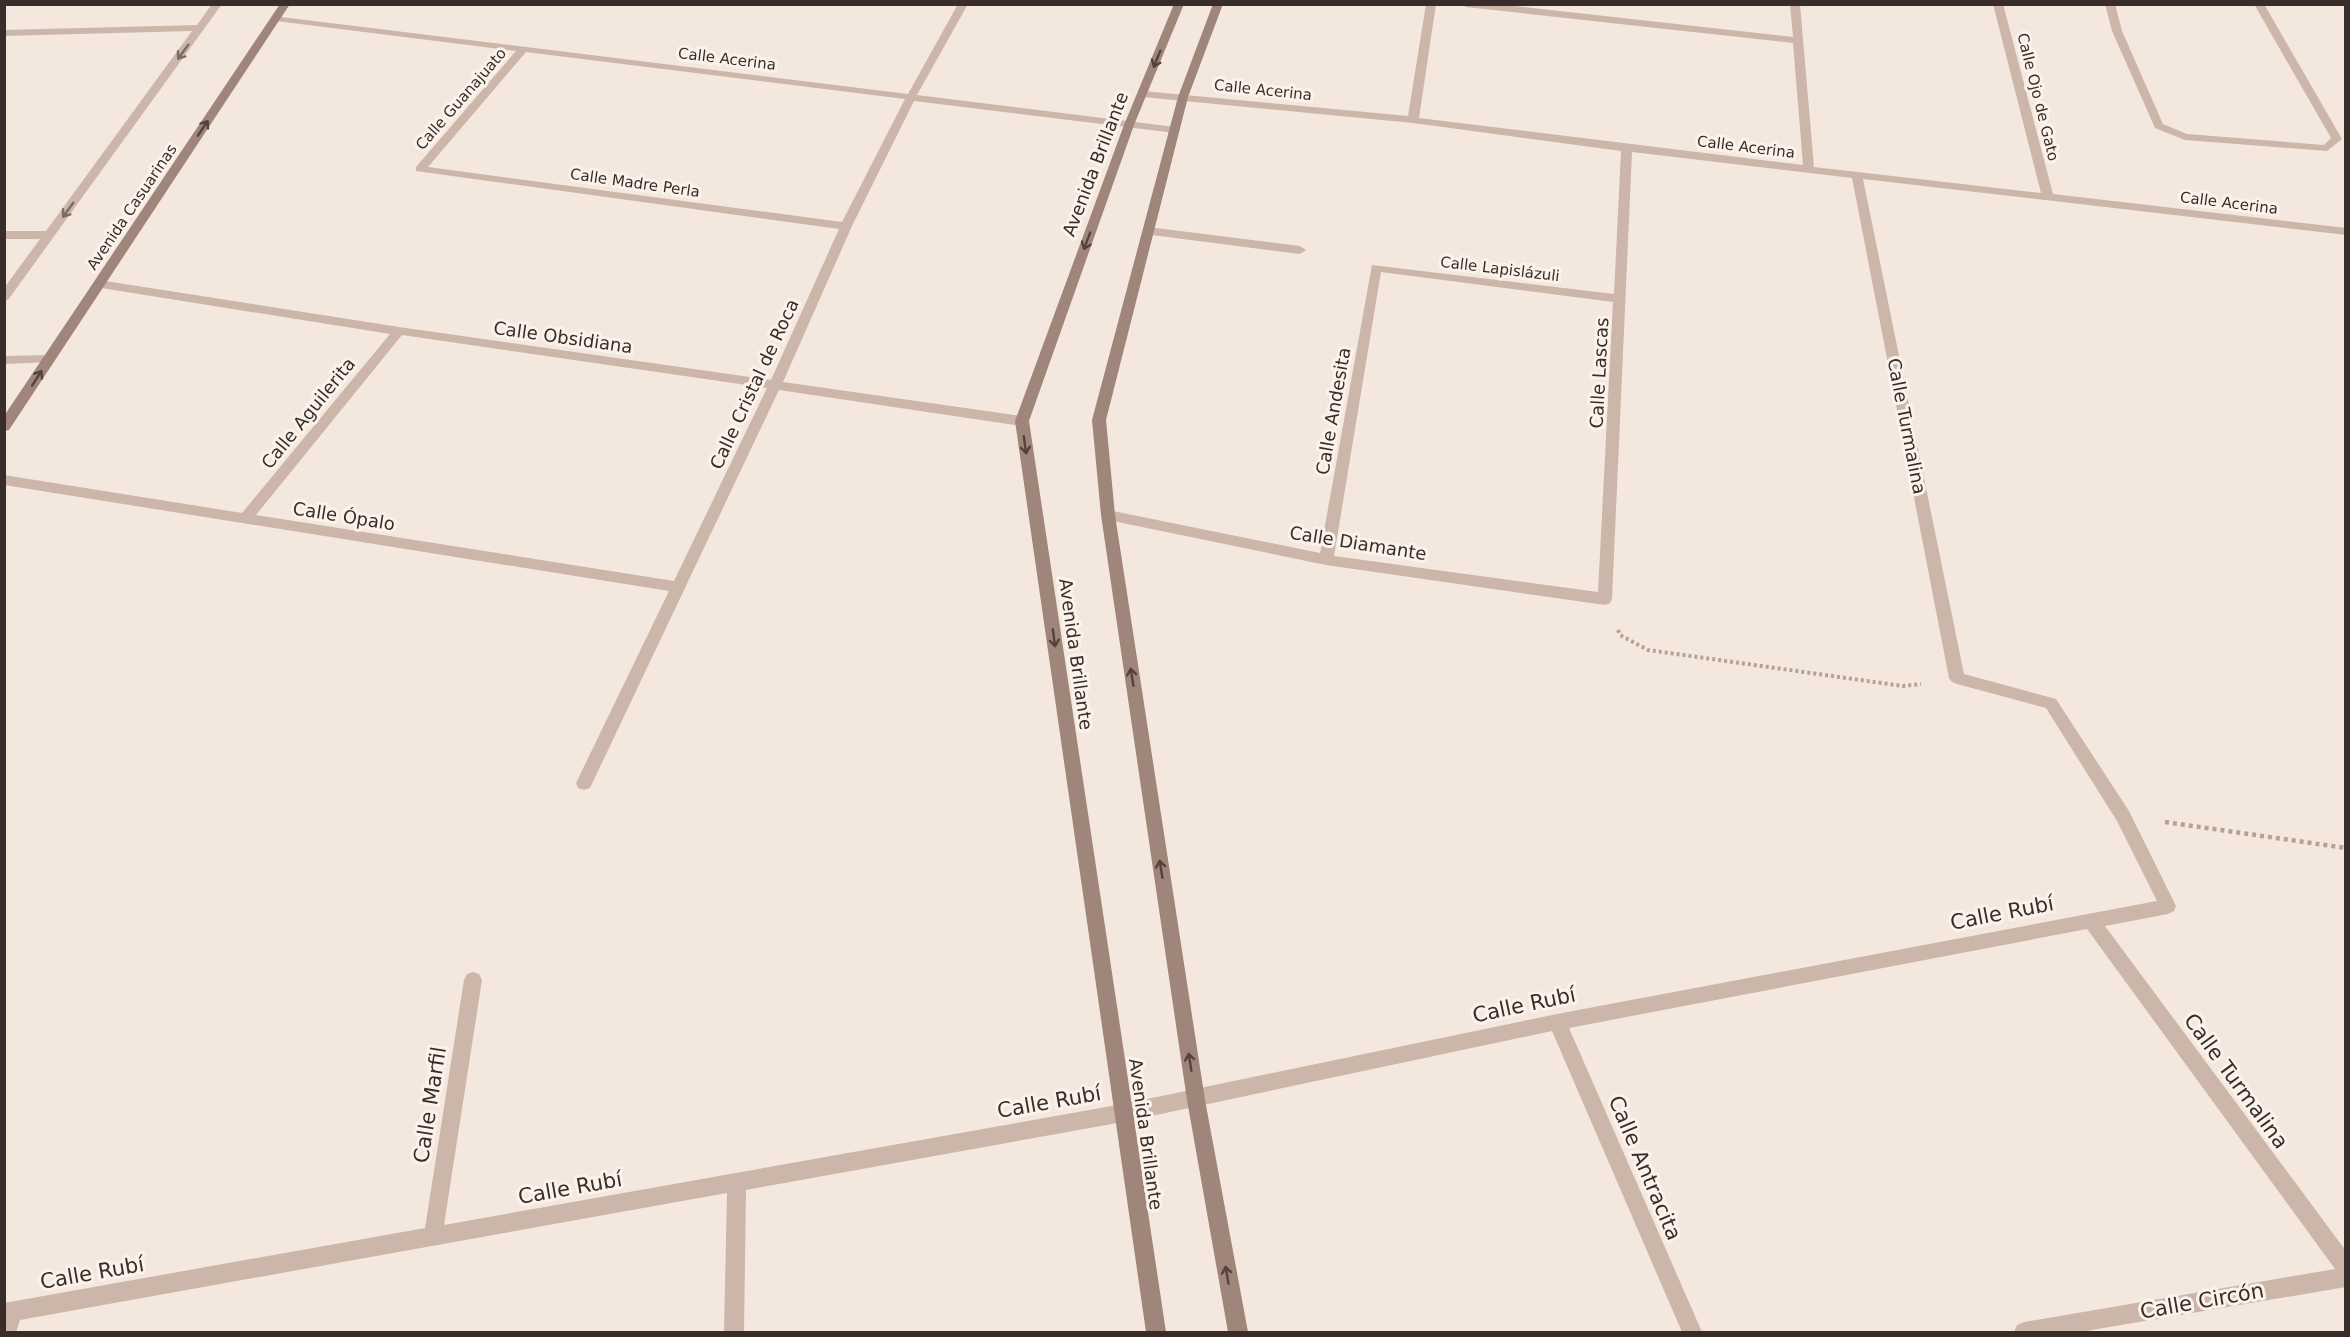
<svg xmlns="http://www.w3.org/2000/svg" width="2350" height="1337" font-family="'DejaVu Sans',sans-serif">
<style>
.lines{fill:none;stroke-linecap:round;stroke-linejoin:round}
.path-far1{stroke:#b8a093;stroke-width:4;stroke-dasharray:3 3;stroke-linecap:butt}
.path{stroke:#b8a093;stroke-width:4.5;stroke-dasharray:4 4;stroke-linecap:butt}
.lane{fill:#ccb6a9;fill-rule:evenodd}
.street{fill:#ccb6a9;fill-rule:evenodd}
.secondary{fill:#a0857a;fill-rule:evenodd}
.oneway{stroke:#7b6b63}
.oneway2{stroke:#53433d}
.labels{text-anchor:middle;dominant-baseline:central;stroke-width:6;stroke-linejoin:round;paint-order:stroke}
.far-street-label{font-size:15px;fill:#392d29;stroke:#fbf2eb}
.street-label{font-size:18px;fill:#392d29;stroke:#fbf2eb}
.near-street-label{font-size:21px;fill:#392d29;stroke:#fbf2eb}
</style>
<rect width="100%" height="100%" fill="#f4e8de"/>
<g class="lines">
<path class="path-far1" d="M1618 630 1620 635 1648 650 1903 686 1921 684"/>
<path class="path" d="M2165 822 2346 848"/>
<path class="lane" d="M2105 4H2115L2122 31 2163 124 2187 134 2324 145 2331 138 2254 4H2264L2342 139 2327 151 2185 140 2155 128 2112 31Z"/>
<path class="street" d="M212 4H222L8 300 4 301V288L40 239H4V231H46L192 31 4 36V30L197 25Z
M958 4H968L917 95 1175 127 1180 130 1175 133 914 101 852 226 783 382 1022 416 1029 421 1022 426 779 390 590 788 584 790 578 788 576 783 669 591 4 485V475L242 513 390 334 95 287 93 284 99 280 399 327 771 380 839 229 416 171V167L516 51 276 21 273 20V16L908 94ZM526 52 905 99 842 222 428 167ZM402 335 767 388 674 581 256 515Z
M1426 4H1436L1419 118 1803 165 1793 43 1466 7 1461 4H1497L1793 37 1790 4H1800L1814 167 2041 193 1993 4H2003L2053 194 2346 228V235L1863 179 1964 674 2056 699 2129 811 2176 906 2174 911 2168 914 2105 926 2346 1251V1287L2080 1332H2014L2017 1325 2024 1322 2335 1269 2087 929 1569 1028 1702 1332H1682L1552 1031 1123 1122 746 1190 744 1332H724L727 1193 20 1320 16 1332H4V1303L425 1228 464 980 467 974 473 972 479 974 482 980 444 1225 1123 1104 1557 1014 2157 901 2117 821 2046 708 1957 684 1952 682 1949 678 1852 178 1632 152 1612 599 1610 603 1605 605 1326 565 1103 519 1101 515 1108 510 1320 553 1372 265 1614 294 1621 151 1413 123 1143 97 1138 94 1143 91 1408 116ZM1381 272 1613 302 1598 592 1334 556Z
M1148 227 1300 246 1306 250 1300 254 1144 234V228Z
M49 355 55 359 53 362 4 364V356Z"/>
<path class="secondary" d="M280 4H290L9 430 4 431V416Z
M1174 4H1184L1134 125 1029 421 1166 1332H1146L1015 421 1124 125Z
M1213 4H1223L1188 97 1106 420 1115 515 1205 1100 1248 1332H1228L1187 1100 1101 515 1092 420 1178 97Z"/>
</g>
<defs><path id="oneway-shaft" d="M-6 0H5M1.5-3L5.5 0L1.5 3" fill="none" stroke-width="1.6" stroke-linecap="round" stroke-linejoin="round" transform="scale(1.5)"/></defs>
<g class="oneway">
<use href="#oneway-shaft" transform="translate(183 52) rotate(126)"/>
<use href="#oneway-shaft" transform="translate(68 210) rotate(126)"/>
</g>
<g class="oneway2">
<use href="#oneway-shaft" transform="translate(1157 59) rotate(112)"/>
<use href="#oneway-shaft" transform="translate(203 128) rotate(-56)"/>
<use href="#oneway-shaft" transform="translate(1087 241) rotate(110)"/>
<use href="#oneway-shaft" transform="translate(37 378) rotate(-57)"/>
<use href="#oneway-shaft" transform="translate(1025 445) rotate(82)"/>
<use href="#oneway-shaft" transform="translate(1054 638) rotate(82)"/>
<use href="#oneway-shaft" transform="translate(1132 677) rotate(-99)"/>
<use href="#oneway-shaft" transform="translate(1161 869) rotate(-99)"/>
<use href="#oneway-shaft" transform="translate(1190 1062) rotate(-99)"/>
<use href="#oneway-shaft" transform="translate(1227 1275) rotate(-100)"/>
</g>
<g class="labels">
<g class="far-street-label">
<text transform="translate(727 59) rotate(7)">Calle Acerina</text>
<text transform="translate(1263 90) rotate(6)">Calle Acerina</text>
<text transform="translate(2038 97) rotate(76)">Calle Ojo de Gato</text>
<text transform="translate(461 99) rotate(-49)">Calle Guanajuato</text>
<text transform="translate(1746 147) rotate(7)">Calle Acerina</text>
<text transform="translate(635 183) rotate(8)">Calle Madre Perla</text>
<text transform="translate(2229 203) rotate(7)">Calle Acerina</text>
<text transform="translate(132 207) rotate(-56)">Avenida Casuarinas</text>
<text transform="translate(1500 269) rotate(7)">Calle Lapislázuli</text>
</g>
<g class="street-label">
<text transform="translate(1095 164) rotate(-69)">Avenida Brillante</text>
<text transform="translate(563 337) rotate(8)">Calle Obsidiana</text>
<text transform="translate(1599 373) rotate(-87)">Calle Lascas</text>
<text transform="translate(754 384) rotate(-65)">Calle Cristal de Roca</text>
<text transform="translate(1333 411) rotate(-80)">Calle Andesita</text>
<text transform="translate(308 413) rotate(-51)">Calle Aguilerita</text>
<text transform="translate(1907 426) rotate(79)">Calle Turmalina</text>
<text transform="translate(344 516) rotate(9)">Calle Ópalo</text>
<text transform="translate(1358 543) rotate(9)">Calle Diamante</text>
<text transform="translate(1076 654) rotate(82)">Avenida Brillante</text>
<text transform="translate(1146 1134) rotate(82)">Avenida Brillante</text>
</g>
<g class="near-street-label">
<text transform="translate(2002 913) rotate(-11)">Calle Rubí</text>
<text transform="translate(1524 1005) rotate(-12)">Calle Rubí</text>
<text transform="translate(2236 1081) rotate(54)">Calle Turmalina</text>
<text transform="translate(1049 1102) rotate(-10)">Calle Rubí</text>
<text transform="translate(430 1105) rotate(-81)">Calle Marfil</text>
<text transform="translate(1645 1168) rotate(67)">Calle Antracita</text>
<text transform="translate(570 1188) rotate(-10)">Calle Rubí</text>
<text transform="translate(92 1273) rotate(-10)">Calle Rubí</text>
<text transform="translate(2202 1301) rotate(-10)">Calle Circón</text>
</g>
</g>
<rect width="2350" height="1337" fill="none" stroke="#392d29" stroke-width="12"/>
</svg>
